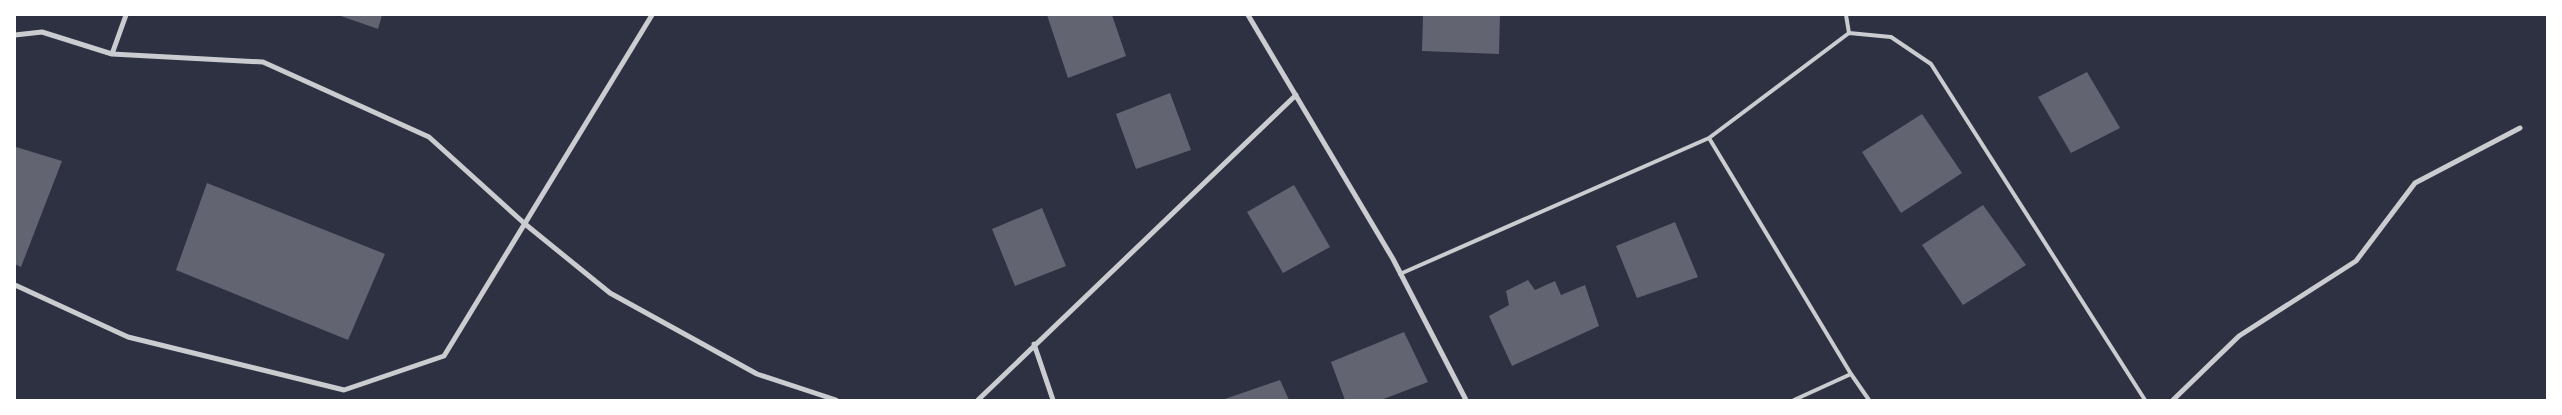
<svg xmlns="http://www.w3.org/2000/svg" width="2562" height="415" font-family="'IBM Plex Sans',sans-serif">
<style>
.building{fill:#626471}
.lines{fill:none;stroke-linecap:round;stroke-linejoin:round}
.service{stroke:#caccd0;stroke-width:4}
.minor{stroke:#caccd0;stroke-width:5}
</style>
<rect width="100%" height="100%" fill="#2d3142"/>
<path class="building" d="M338 15H382L378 29Z
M1047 15H1112L1126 56 1068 78Z
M1423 15H1500L1499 54 1422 51Z
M2087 72 2120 128 2071 153 2038 97Z
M1170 93 1191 150 1136 169 1116 114Z
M1922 114 1962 173 1901 213 1862 152Z
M16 147 62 161 21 267 15 264Z
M207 183 385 254 348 340 176 270Z
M1294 185 1330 247 1283 273 1247 212Z
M1983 205 2026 265 1963 305 1922 245Z
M1042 208 1066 266 1015 286 992 229Z
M1675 222 1698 277 1637 298 1616 246Z
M1528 280 1535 290 1555 281 1561 295 1585 285 1599 326 1512 366 1489 316 1509 305 1506 291Z
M1404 332 1428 382 1381 400H1345L1331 362Z
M1280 380 1289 400H1222Z"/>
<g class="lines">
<path class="service" d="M1846 15 1849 33
M1709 138 1851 374
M1400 274 1709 138 1849 33 1891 37 1931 64 2145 400
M1794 400 1851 374 1869 400"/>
<path class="minor" d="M1248 15 1393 259 1466 400
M15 35 42 32 112 54 263 62 429 137 525 224 610 293 757 374 836 400
M112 54 126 15
M15 285 128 337 344 390 444 356 652 15
M1034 344 1053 400
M978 400 1296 95
M2173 400 2239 336 2356 261 2415 183 2520 128"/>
</g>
<rect width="2562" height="415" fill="none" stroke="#ffffff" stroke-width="32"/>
</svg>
